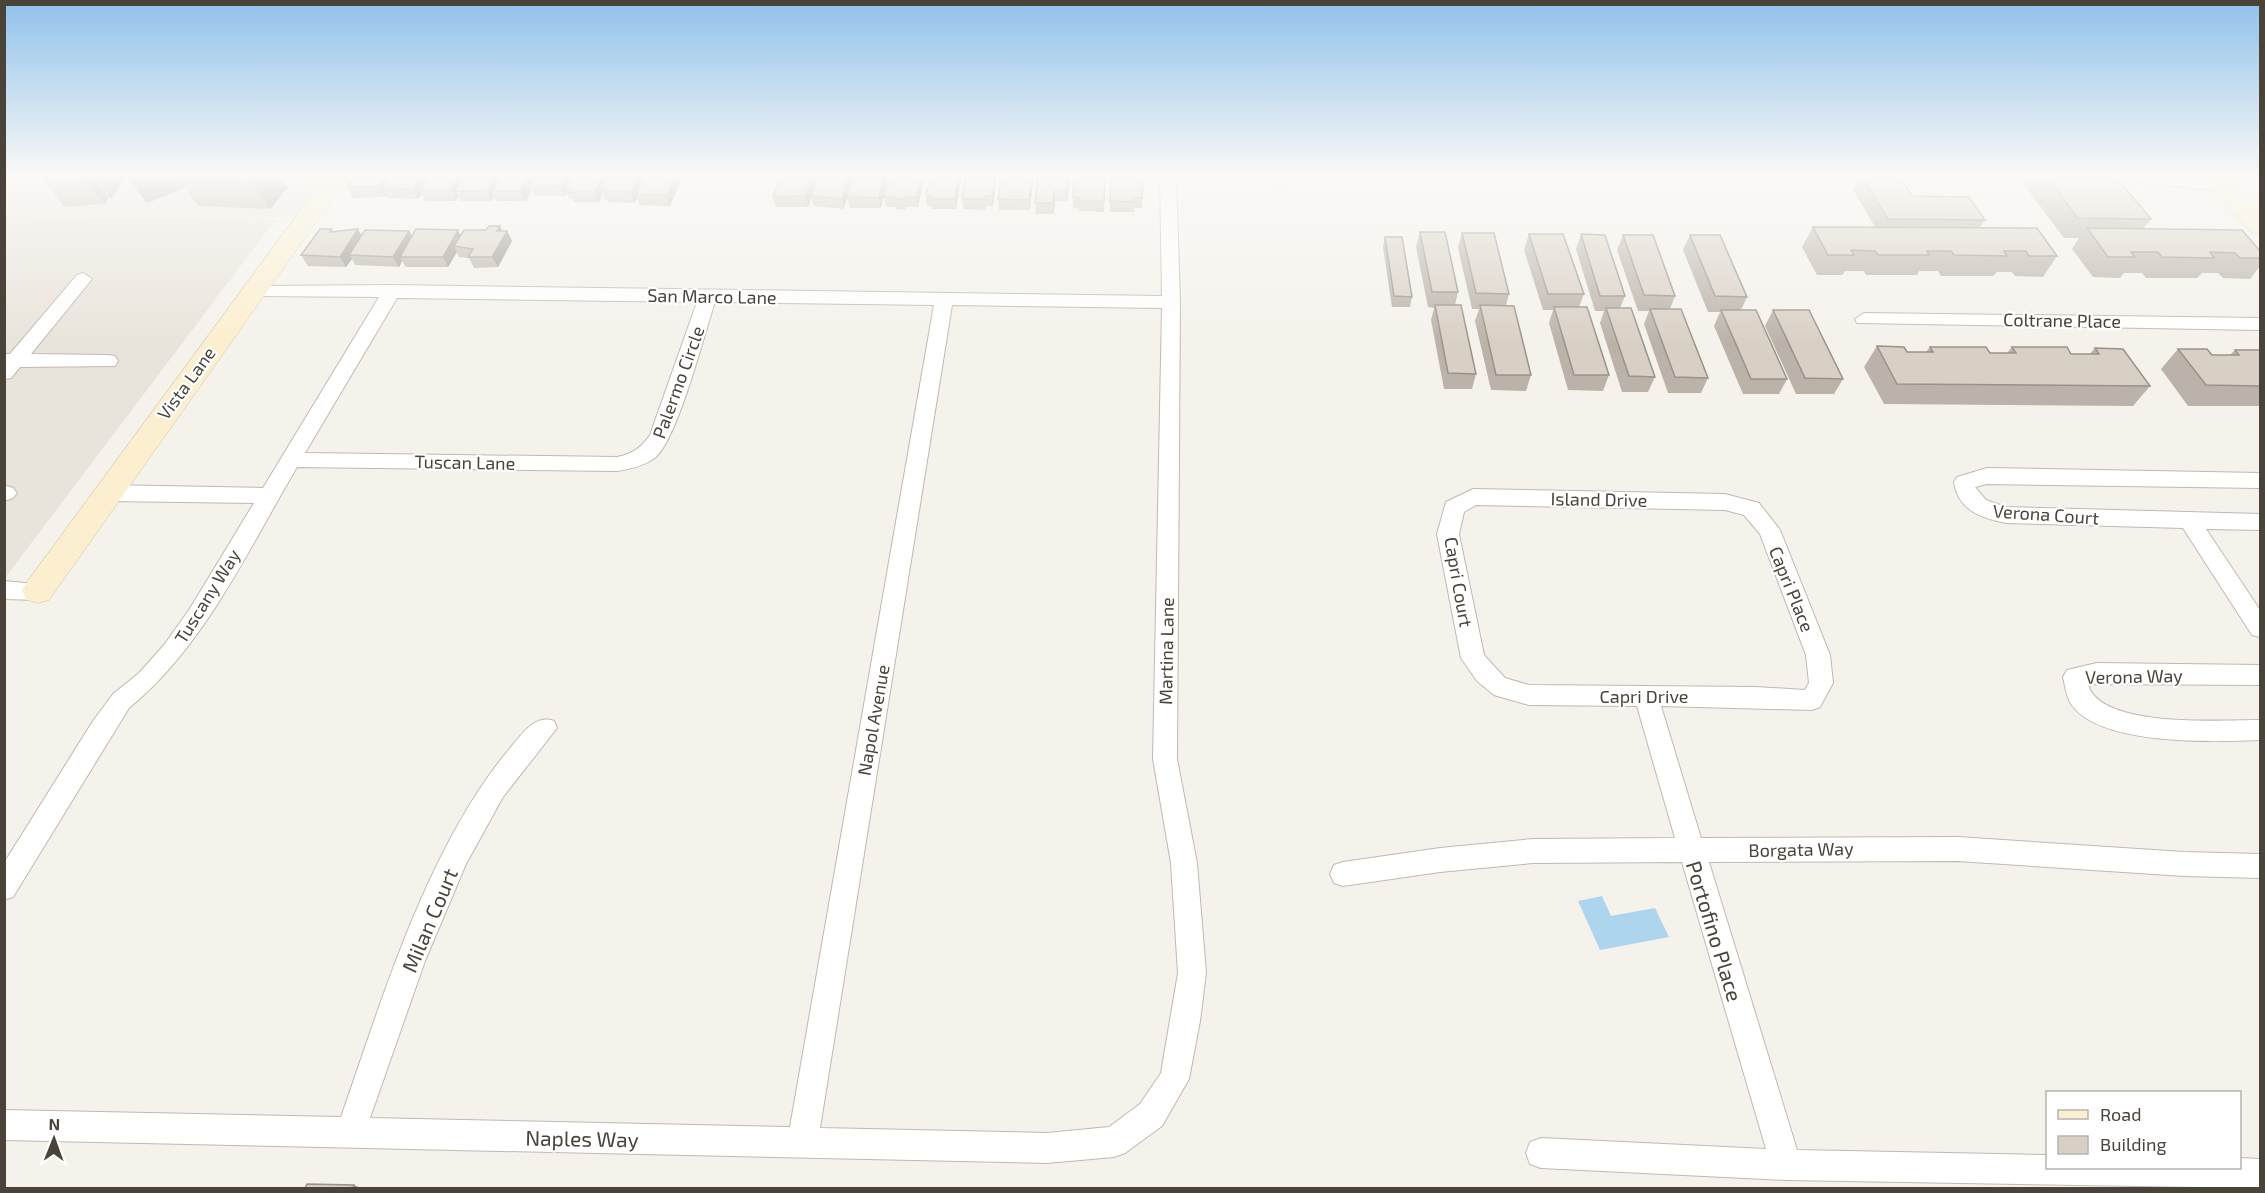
<svg xmlns="http://www.w3.org/2000/svg" width="2265" height="1193" font-family="'Exo 2',sans-serif">
<style>
.residential{fill:#e9e4db}
.water{fill:#add5ed}
.lines{fill:none;stroke-linecap:round;stroke-linejoin:round}
.street-casing{stroke:#c0b9af;stroke-width:2}
.secondary-casing{stroke:#d2c29f;stroke-width:1}
.street{fill:#fff;fill-rule:evenodd}
.secondary{fill:#fcefd0;fill-rule:evenodd}
.wall{fill:#bbb3a9}
.shaded-wall{fill:#98928a}
.building{fill:#d9d0c5;stroke:#98928a;stroke-width:1.5}
.labels{text-anchor:middle;dominant-baseline:central;stroke-width:4.5;stroke-linejoin:round;paint-order:stroke}
.street-label{font-size:18px;fill:#49433a;stroke:#fff}
.near-street-label{font-size:21px;fill:#49433a;stroke:#fff}
</style>
<rect width="100%" height="100%" fill="#f5f2ec"/>
<path class="residential" d="M5 177H324L294 217 5 215Z
M5 216 276 219 5 578Z"/>
<path class="water" d="M1602 896 1611 916 1655 908 1669 937 1600 950 1578 901Z"/>
<g class="lines">
<defs>
<path id="street" d="M1160 177H1176L1180 302 1177 759 1197 863 1206 973 1200 1021 1189 1079 1162 1126 1125 1153 1114 1157 1047 1163 4 1140V1110L341 1117C383 997 428 845 511 747 522 734 535 714 554 721L557 728 503 797 466 864 425 961 370 1118 790 1127 934 305 715 302C704 335 678 437 656 457 645 466 630 469 617 471L297 467C248 550 204 647 129 708L13 897 4 900V863L93 721 113 694 139 673 164 645 189 610 254 503 107 501 100 498 96 493 100 488 107 485 263 488 379 297 253 296 247 294 244 290 247 286 392 285 1162 296ZM397 298 697 302 650 435C641 448 632 454 617 457L305 453ZM952 305 1162 308 1153 759 1171 863 1178 973 1161 1073 1140 1104 1109 1127 1047 1133 820 1128Z
M1271 177H1287V180L1279 185 1273 184Z
M2063 177C2085 175 2220 173 2230 186L2222 191 2137 182H2071Z
M83 273 92 279 31 354 108 355 115 356 118 361 115 366 20 367 11 378 4 379V354H10L77 275Z
M1864 313 2260 318V330L1857 323 1855 319Z
M1987 468 2260 473V488L1987 484 1975 487 1986 500 2006 507 2260 514V530L2206 529 2260 610V637L2252 635 2183 528 2006 523C1981 518 1958 510 1954 482L1957 477Z
M4 485 13 488 17 493 13 498 4 501Z
M1473 489 1725 494 1759 503 1780 530 1830 655 1833 683 1820 707 1812 710 1661 706 1701 838 1958 837 2184 852 2260 854V878L2184 876 1958 861 1709 862 1797 1150 2048 1155V1168H2240V1158L2260 1159V1188L1786 1180 1541 1168 1530 1164 1526 1153 1530 1142 1541 1138 1766 1149 1682 862 1533 863 1440 872 1343 886 1334 883 1330 874 1334 865 1343 862 1440 848 1533 839 1675 838 1637 706 1529 705 1494 695 1477 681 1461 658 1437 534 1446 502ZM1476 505 1725 510 1744 515 1760 534 1806 655 1809 683 1805 690 1756 687 1529 685 1505 678 1484 655 1459 534 1464 512Z
M4 581 46 585 49 591 46 597 38 600 4 599Z
M2097 663 2260 665V685L2088 684C2099 729 2224 720 2260 720V740C2214 742 2099 746 2071 704 2066 696 2065 685 2063 677L2067 670Z"/>
<path id="secondary" d="M325 177H348L49 600 38 603 27 600 22 591 27 582Z
M2201 177H2225L2260 213V234L2251 232Z"/>
</defs>
<use href="#street" class="street-casing"/>
<use href="#secondary" class="secondary-casing"/>
<use href="#street" class="street"/>
<use href="#secondary" class="secondary"/>
</g>
<path class="wall" d="M41 177H125L112 198H108L105 204 64 207Z
M126 177H281L288 187 270 209 198 206 185 188 147 203Z
M780 177H851L852 180 844 209 814 206 811 197 808 207H776L773 197Z
M890 177H923L924 181 918 207H906V210L896 209V207H886L884 197Z
M966 177H996V182L993 206H987L986 210 963 209 962 199Z
M1001 177H1033L1030 210H999L998 199Z
M1038 177 1069 182 1068 201H1055L1054 214H1036L1035 203Z
M1105 177 1104 212 1079 211V208H1073V197Z
M1859 177H1900L1912 196 1985 220 1979 228 2057 256 2043 277 2015 276 2012 272H1997L1993 276H1941L1938 271H1919L1917 275H1866L1864 271H1845L1842 275H1817L1802 247 1813 227H1875L1853 190Z
M2026 177H2116L2151 219 2143 229 2260 251V266L2250 279 2223 278 2218 273H2202L2197 278H2146L2142 273H2124L2120 278 2093 277 2072 249 2079 238H2064L2022 182Z
M1137 178 1143 188 1142 208H1134V212H1110V201Z
M887 179 881 208H850L847 197Z
M961 179 956 209H932V206H927L926 195Z
M681 180 670 206 639 205 637 198 635 203 609 202 608 200H605L603 193 599 202H574L573 199H570L567 193 565 196H535L532 189 526 201H496L494 196 492 201H460L458 197 456 201H425L422 194 418 199 388 198 386 196 385 197 353 198 347 187Z
M409 231 412 236 461 235 507 231 512 241 498 267 474 268 469 258 459 257 457 252 448 267H406L402 261 399 267 355 265 352 259 346 267 308 266 301 255 333 232 362 235Z
M1420 232 1458 292 1455 305 1476 374 1472 389H1444L1431 320 1434 308 1428 307 1416 247Z
M1462 233 1509 294 1506 305 1531 375 1526 391 1491 390 1475 321 1479 309H1472L1458 248Z
M1529 234 1584 294 1579 307 1609 375 1603 391 1568 390 1549 323 1553 310H1543L1524 250Z
M1581 234 1625 296 1620 308 1655 377 1648 392H1622L1600 323 1604 311H1595L1576 249Z
M1623 235 1675 296 1670 309 1708 378 1701 393H1668L1644 324 1649 311H1638L1617 250Z
M1690 235 1747 297 1741 310 1787 379 1779 394H1743L1714 326 1720 312H1708L1683 250Z
M1385 237 1412 297 1410 307H1392L1383 247Z
M1773 310 1843 379 1834 394H1796L1765 326Z
M1877 346 1907 352H1926L1930 347 1990 353H2007L2012 347 2071 354H2090L2095 348 2150 386 2133 406 1884 404 1864 367Z
M2178 349 2212 355H2230L2235 350H2260V406H2188L2161 369Z"/>
<path class="shaded-wall" d="M84 177H92L108 198 105 204Z
M96 177H125L112 198Z
M128 177H217H177L185 188 147 203Z
M254 177H281L288 187 270 209 251 180Z
M386 177H399L382 188 386 196 385 197 379 187Z
M421 177H433L420 190 422 194 418 199 413 189Z
M458 177H469L455 191 458 197 456 201 451 190Z
M495 177H505L492 191 494 196 492 201 487 191Z
M529 177H539L530 185 532 189 526 201 521 191Z
M566 177H576L566 189 567 193 565 196 561 186Z
M602 177H610L601 189 603 193 599 202 595 192Z
M638 177H646L636 195 637 198 635 203 631 192Z
M675 177H680L681 180 670 206 667 195Z
M812 177H818L808 207 806 196Z
M848 177H851L852 180 844 209 842 199Z
M884 177H887V179L881 208 879 198Z
M921 177H923L924 181 918 207 916 197Z
M958 177H961V179L956 209 955 199Z
M995 177H996V182L993 206 992 196Z
M1032 177H1033V181L1030 210 1029 200Z
M1068 177 1069 182 1068 201 1067 190Z
M1054 191 1055 201 1054 214 1053 203Z
M500 226 505 236 507 231 512 241 498 267 492 257 497 231Z
M358 229 364 240 349 255 352 259 346 267 340 257Z
M458 230 463 240 454 246 457 252 448 267 443 257Z
M409 231 415 241 400 257 402 261 399 267 393 257Z
M354 1185 361 1188H353Z"/>
<path class="building" d="M177 177H254L251 180Z
M355 177H386L379 187H347Z
M390 177H421L413 189 382 188Z
M428 177H458L451 190H420Z
M464 177H495L487 191H455Z
M500 177H529L521 191H492Z
M535 177H566L561 186 530 185Z
M572 177H602L595 192H570L572 189H566Z
M607 177H638L631 192H605L607 189H601Z
M644 177H675L667 195H636Z
M780 177H812L806 196 773 197Z
M817 177H848L842 199 811 196Z
M853 177H884L879 198 847 197Z
M890 177H921L916 197H904V199H895V197H884Z
M930 177H958L955 199H931V196L926 195Z
M966 177H995L992 196H985V199H962Z
M1001 177H1032L1029 200 998 199Z
M1038 177H1068L1067 190 1054 191 1053 203H1035Z
M1074 177H1105L1104 201H1079V197H1073Z
M1111 177H1137V178H1143L1142 198H1134V202L1110 201Z
M1862 177H1900L1912 196 1969 197 1985 220 1888 219Z
M2047 177H2116L2151 219 2078 218Z
M489 226H500L497 231H507L492 257H468L473 249 454 246 464 230H486Z
M1813 227 2037 228 2057 256H2029L2026 251H2004L2007 256 1954 255 1951 251H1927L1929 255H1878L1875 251 1851 250 1854 255H1828Z
M2087 228 2242 230 2260 251V258H2240L2235 253 2210 252 2214 258 2162 257 2158 252H2131L2135 257H2108Z
M320 229H332L330 232 358 229 340 257 301 255Z
M416 229 458 230 443 257H400Z
M365 230 409 231 393 257 349 255Z
M1420 232H1445L1458 292H1432Z
M1462 233H1494L1509 294 1476 293Z
M1529 234H1563L1584 294H1548Z
M1581 234 1605 235 1625 296H1600Z
M1623 235H1653L1675 296 1644 295Z
M1690 235H1720L1747 297 1715 296Z
M1385 237H1402L1412 297 1394 296Z
M1435 305H1461L1476 374 1448 373Z
M1480 305 1514 306 1531 375H1496Z
M1554 307H1587L1609 375H1574Z
M1606 308H1631L1655 377 1629 376Z
M1650 309H1681L1708 378 1675 377Z
M1721 310H1756L1787 379H1751Z
M1773 310H1809L1843 379 1805 378Z
M1877 346 1904 347 1907 352H1933L1930 347H1986L1990 353H2016L2012 347H2067L2071 354H2099L2095 348 2123 349 2150 386 1897 384Z
M2178 349H2207L2212 355H2239L2235 350H2260V386L2206 385Z
M307 1184 354 1185 353 1188H305Z"/>
<linearGradient id="sky" x2="0" y2="1"><stop stop-color="#90c1ea"/><stop offset="0.51" stop-color="#faf9f6"/><stop offset="1" stop-color="#faf9f6" stop-opacity="0"/></linearGradient>
<rect width="2265" height="344" fill="url(#sky)"/>
<g class="labels">
<g class="street-label">
<text transform="translate(712 296) rotate(1)">San Marco Lane</text>
<text transform="translate(2062 320) rotate(1)">Coltrane Place</text>
<text transform="translate(678 382) rotate(-70)">Palermo Circle</text>
<text transform="translate(186 383) rotate(-54)">Vista Lane</text>
<text transform="translate(465 462) rotate(1)">Tuscan Lane</text>
<text transform="translate(1599 499) rotate(1)">Island Drive</text>
<text transform="translate(2046 514) rotate(4)">Verona Court</text>
<text transform="translate(1459 582) rotate(80)">Capri Court</text>
<text transform="translate(1792 589) rotate(68)">Capri Place</text>
<text transform="translate(207 596) rotate(-58)">Tuscany Way</text>
<text transform="translate(1166 651) rotate(-89)">Martina Lane</text>
<text transform="translate(2134 676) rotate(-1)">Verona Way</text>
<text x="1644" y="696">Capri Drive</text>
<text transform="translate(873 720) rotate(-80)">Napol Avenue</text>
<text transform="translate(1801 849) rotate(-1)">Borgata Way</text>
</g>
<g class="near-street-label">
<text transform="translate(429 920) rotate(-67)">Milan Court</text>
<text transform="translate(1715 931) rotate(73)">Portofino Place</text>
<text transform="translate(582 1138) rotate(1)">Naples Way</text>
</g>
</g>
<rect width="2265" height="1193" fill="none" stroke="#49433a" stroke-width="12"/>
<rect x="2046" y="1091" width="195" height="78" fill="#ffffff" stroke="#b6b4b0" stroke-width="1.5"/>
<rect x="2058" y="1110" width="30" height="9" fill="#fcefd0" stroke="#b6b4b0" stroke-width="1.5"/>
<text x="2100" y="1121" font-size="18" fill="#49433a">Road</text>
<rect x="2058" y="1136" width="30" height="18" fill="#d9d0c5" stroke="#b6b4b0" stroke-width="1.5"/>
<text x="2100" y="1151" font-size="18" fill="#49433a">Building</text>
<g transform="translate(54 1139) rotate(1)" stroke="#ffffff" stroke-width="4.5" paint-order="stroke">
<path d="M0-4.5L10 22L0 15L-10 22Z" fill="#49433a"/>
<text y="-9" font-size="16" font-weight="bold" text-anchor="middle" fill="#49433a">N</text>
</g>
</svg>
